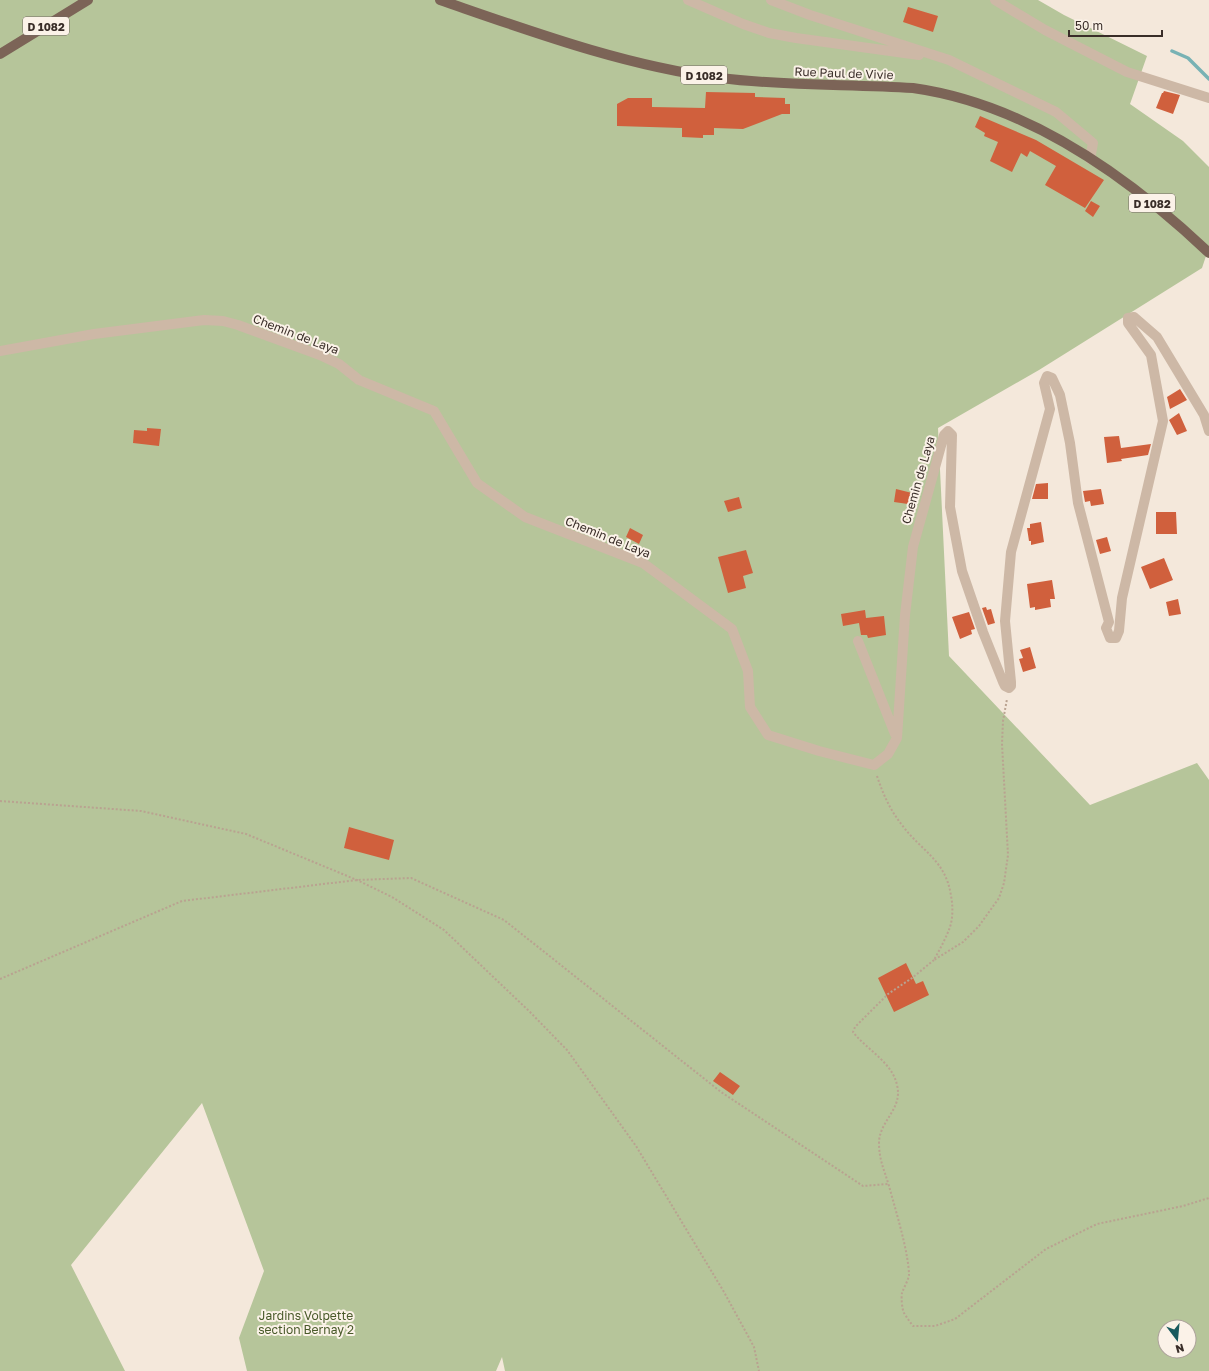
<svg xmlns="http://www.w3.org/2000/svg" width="1209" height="1371" font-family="'Golos Text',sans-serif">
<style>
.green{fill:#b6c59a;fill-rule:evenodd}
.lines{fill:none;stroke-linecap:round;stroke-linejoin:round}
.stream{stroke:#78b2b4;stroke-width:3.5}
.building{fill:#d0603d}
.path{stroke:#b9a290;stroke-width:2;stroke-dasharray:2 2;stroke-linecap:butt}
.minor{stroke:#cdb8a6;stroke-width:10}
.major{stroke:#7c6457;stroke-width:10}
.labels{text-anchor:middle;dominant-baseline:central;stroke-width:4;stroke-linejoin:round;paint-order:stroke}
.shield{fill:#fbf2e8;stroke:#736862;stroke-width:1}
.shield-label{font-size:11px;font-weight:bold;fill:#392d28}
.street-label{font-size:12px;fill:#392d28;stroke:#fbf2e8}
.park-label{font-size:12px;fill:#485929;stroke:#fbf2e8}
</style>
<rect width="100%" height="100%" fill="#f4e8db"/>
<path class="green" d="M0 0H1038L1064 15 1147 56 1130 104 1183 141 1209 167V247L1202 268 1039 370 938 428 949 656 1090 805 1197 763 1209 780V1371H505L502 1357 496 1371H247L239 1338 264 1271 202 1103 71 1265 125 1371H0ZM1165 1327H1189V1351H1165Z"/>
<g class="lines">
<path class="stream" d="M1172 51 1188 58 1209 79"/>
</g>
<path class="building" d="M908 7 938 16 933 32 903 22Z
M1164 91 1180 95 1173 114 1156 108 1162 93H1163Z
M706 92 755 93V97L785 98V104H790V114H782L743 129 714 128V135H703V138L682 137V128L617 126V104L628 98H652V107L705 108Z
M980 116 1036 140 1104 180 1085 208 1045 185 1056 166 1030 151 1027 157 1021 153 1012 172 990 161 998 142 984 136 985 133 975 127Z
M1091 201 1100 206 1093 217 1085 211Z
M1180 389 1187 400 1170 409 1167 397Z
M1179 413 1187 431 1177 435 1169 420Z
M147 428 161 429 159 446 133 443 134 430 147 431Z
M1119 436 1121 448 1151 444 1148 455 1121 459 1122 461 1107 463 1104 437Z
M1048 483V499H1032L1036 484Z
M896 489 916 494 915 505 894 502Z
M1101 489 1104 504 1091 506 1090 501 1085 502 1083 491Z
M739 497 742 508 728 512 724 501Z
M1156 512H1176L1177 534H1156Z
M1041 522 1044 542 1031 545V541H1029L1027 528H1030V524Z
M630 528 643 535 639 544 626 537Z
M1107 537 1111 551 1100 554 1096 540Z
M746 550 753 573 743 576 746 588 728 593 718 557Z
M1164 558 1173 580 1150 589 1141 567Z
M1052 580 1055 599H1050L1051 607 1035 610V607L1030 608 1027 584Z
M1178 599 1181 614 1169 616 1166 602Z
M986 607 987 610 991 609 995 623 988 625 982 608Z
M865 610 866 618 884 616 886 635 868 638 867 635H861L859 623 843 626 841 614Z
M969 612 975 629 971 630 972 634 960 639 952 617Z
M1030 647 1036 668 1023 672 1019 659 1023 658 1020 650Z
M349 827 394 840 389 860 344 848Z
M906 963 916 984 923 981 929 995 894 1012 878 978Z
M720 1072 740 1086 733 1095 713 1081Z"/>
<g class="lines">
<path class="path" d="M877 776C883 794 890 810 902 825 921 851 946 860 951 896 953 905 953 918 950 927 946 938 940 949 934 960L963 942 979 926 999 898 1004 883 1008 855 1002 744 1003 721 1007 699
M0 801 141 811 246 834 357 880 392 897 444 930 530 1012 567 1050 636 1146 724 1292 754 1347 759 1371
M934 960 912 978 888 994 855 1027 853 1032C867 1050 892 1062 897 1085 903 1109 880 1120 879 1142 879 1160 884 1169 889 1186 895 1208 903 1234 907 1257 908 1263 909 1270 909 1275 908 1281 904 1287 902 1293 901 1297 902 1309 904 1313 907 1318 910 1322 913 1326H935L955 1319 1046 1249 1097 1224 1183 1206 1209 1198
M0 979 182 901 357 880 411 878 504 920 721 1092 863 1186 888 1184"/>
<path class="minor" d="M688 0 743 24 769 33 796 38 919 55
M771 0 810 15 949 60 1056 112 1093 143 1090 159
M995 0 1045 30 1127 72 1209 98
M0 351 94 334 204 320 223 321 238 325 320 355 339 364 359 380 434 411 477 483 525 517 643 563 732 629 748 671 750 707 768 735 819 751 874 765 888 754 897 738 905 615 913 547 944 435 948 431 952 435 950 507 962 571 983 632 1003 682 1005 686 1009 688 1011 686V682L1005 621 1011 552 1050 409 1044 383 1047 376 1052 378 1060 395 1070 443 1078 503 1109 622 1106 628 1110 638H1116L1119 631 1122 598 1163 421 1151 355 1128 323V318L1134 317 1157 337 1204 415 1209 431
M858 641 895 734"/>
<path class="major" d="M440 0C530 31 625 66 720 78 784 86 849 84 913 88 1026 104 1128 176 1209 253
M0 54 88 0"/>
</g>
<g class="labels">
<g class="shield">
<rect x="23" y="17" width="46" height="18" rx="3"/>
<rect x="681" y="66" width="46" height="18" rx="3"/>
<rect x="1129" y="194" width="46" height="18" rx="3"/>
</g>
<g class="shield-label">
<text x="46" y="26">D 1082</text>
<text x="704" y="75">D 1082</text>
<text x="1152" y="203">D 1082</text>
</g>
<g class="street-label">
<text transform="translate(844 73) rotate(2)">Rue Paul de Vivie</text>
<text transform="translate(296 334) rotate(21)">Chemin de Laya</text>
<text transform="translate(918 480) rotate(-74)">Chemin de Laya</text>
<text transform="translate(608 537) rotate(22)">Chemin de Laya</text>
</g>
<g class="park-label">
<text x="306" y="1315">Jardins Volpette<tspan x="306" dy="14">section Bernay 2</tspan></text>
</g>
</g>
<g transform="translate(1177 1339) rotate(164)"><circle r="19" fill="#fbf2e8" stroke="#ada39b"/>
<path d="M0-3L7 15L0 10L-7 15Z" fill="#195a5e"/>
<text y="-6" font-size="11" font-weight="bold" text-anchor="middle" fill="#392d28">N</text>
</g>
<path d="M1069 30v6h93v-6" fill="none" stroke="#392d28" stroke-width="2"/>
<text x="1075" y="30" font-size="12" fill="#392d28" stroke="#fbf2e8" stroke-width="3" paint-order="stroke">50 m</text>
</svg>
